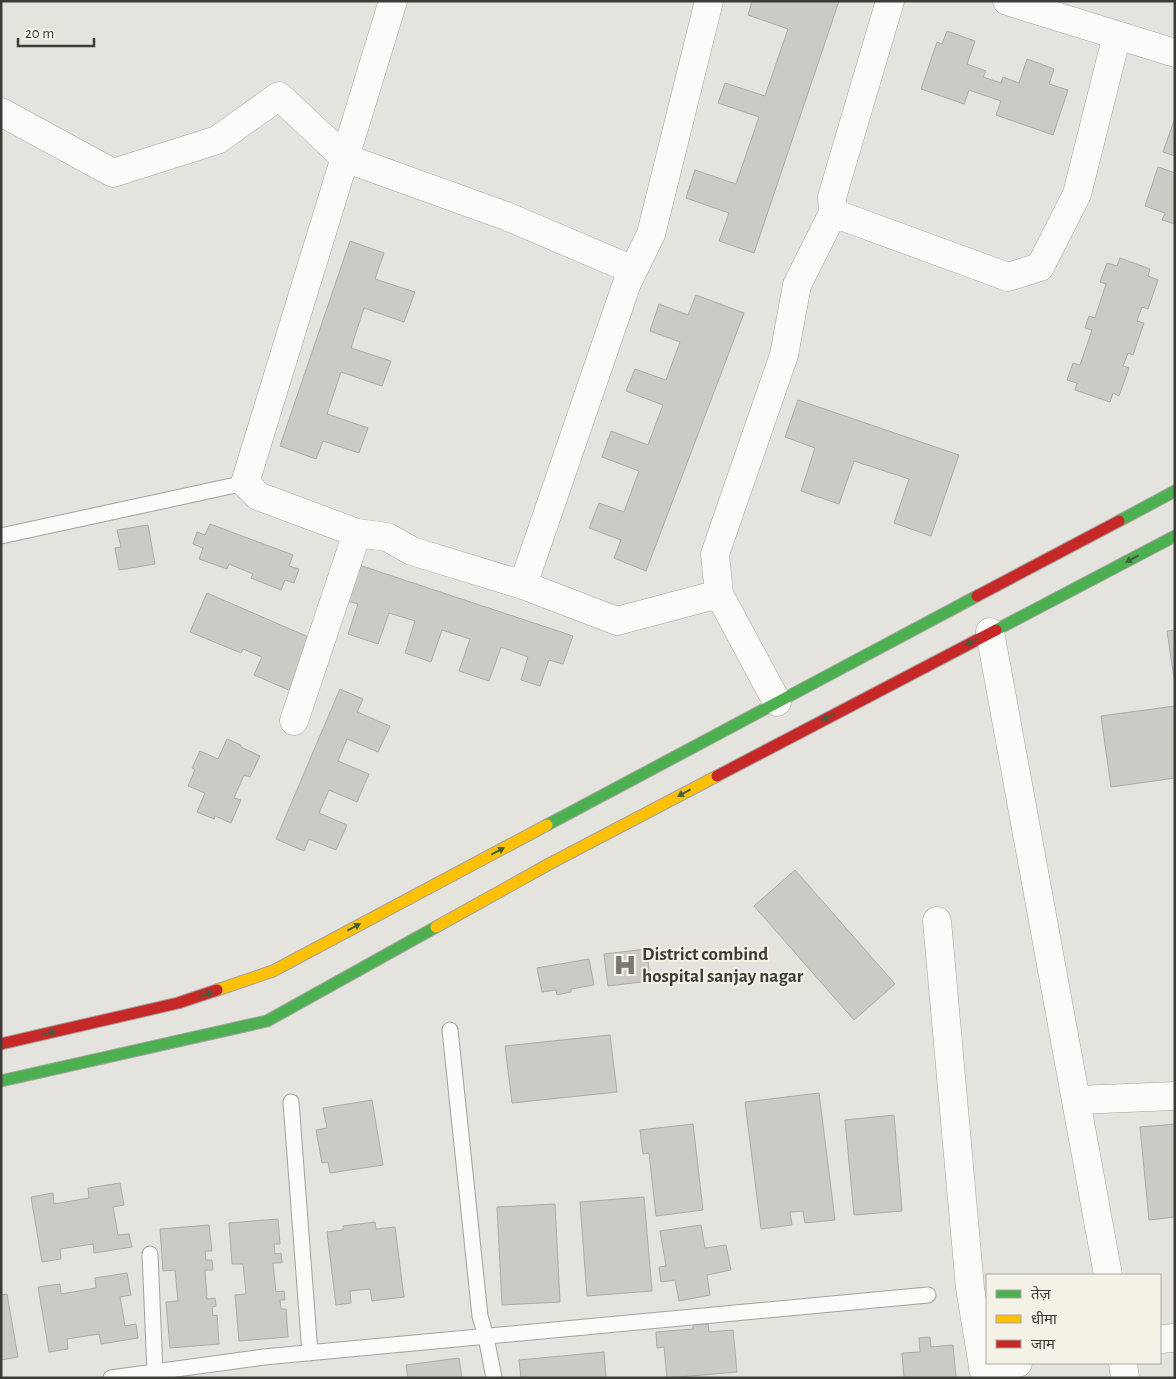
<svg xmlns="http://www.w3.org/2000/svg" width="1176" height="1379" font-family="'Alegreya Sans','Noto Sans Devanagari',sans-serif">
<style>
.building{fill:#cbcac5;stroke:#acaba7}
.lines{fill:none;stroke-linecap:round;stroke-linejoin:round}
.lane-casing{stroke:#a3a29e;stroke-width:17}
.street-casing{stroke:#a3a29e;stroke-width:29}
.fast-casing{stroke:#a3a29e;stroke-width:13}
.slow-casing{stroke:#a3a29e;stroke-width:13}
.jam-casing{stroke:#a3a29e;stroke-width:13}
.lane{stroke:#fbfbfa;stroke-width:15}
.street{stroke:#fbfbfa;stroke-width:28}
.fast{stroke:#4caf50;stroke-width:11}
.slow{stroke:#ffc107;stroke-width:11}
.jam{stroke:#c62828;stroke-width:11}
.oneway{fill:#415e3e}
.labels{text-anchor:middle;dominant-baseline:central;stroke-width:4;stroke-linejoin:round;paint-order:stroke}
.poi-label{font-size:19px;font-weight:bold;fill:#3c3b37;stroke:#f4f1e7;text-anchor:start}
</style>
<rect width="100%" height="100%" fill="#e4e3dd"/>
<path class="building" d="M752 1H839L754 253 719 241 729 213 686 198 695 170 736 184 759 117 718 103 725 83 765 96 788 29 748 15Z
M947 31 975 41 967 64 986 71 983 77 1001 83 1003 77 1019 83 1027 59 1054 69 1049 84 1068 90 1053 135 996 115 1001 101 969 90 964 104 921 89 937 42 942 44Z
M1175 118V156L1163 152Z
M1158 167 1175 173V224L1162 220 1165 213 1145 206Z
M350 241 384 253 375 279 415 292 404 322 364 308 351 348 391 361 382 386 341 372 327 414 368 428 359 453 323 441 316 459 280 446Z
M1120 258 1150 269 1148 276 1158 280 1148 309 1142 307 1137 321 1144 323 1133 355 1128 353 1123 366 1129 368 1119 396 1113 393 1110 402 1075 390 1077 383 1067 380 1073 363 1080 365 1092 330 1085 328 1089 316 1095 318 1106 284 1100 282 1107 263 1117 266Z
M696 295 744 313 646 571 614 558 621 540 589 528 599 503 624 512 639 471 602 457 611 431 648 445 663 405 626 391 635 369 666 380 680 342 650 331 659 304 688 315Z
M798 400 959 455 931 536 894 523 909 479 854 461 839 504 801 491 815 448 785 437Z
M210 524 293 555 289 566 299 569 294 583 285 580 281 590 251 578 253 574 229 564 227 569 199 559 203 548 193 544 197 532 205 535Z
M148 525 155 564 119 570 115 548 121 547 117 530Z
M353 563 573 636 563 664 549 660 540 686 521 680 528 657 501 647 489 681 459 671 470 639 442 630 431 662 405 653 415 621 389 613 378 644 348 634 358 604 341 599Z
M207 593 313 639 291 691 254 675 262 657 243 649 241 653 190 632Z
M1175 630V685L1167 631Z
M340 689 363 699 357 712 390 726 378 752 347 739 338 761 369 774 357 802 329 790 319 813 347 825 336 850 309 839 304 851 276 839Z
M1175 706V778L1111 787 1101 716Z
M227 739 241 745V747L260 756 250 777 244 775 234 798 241 800 231 823 215 816 214 819 197 812 205 793 188 786 195 770 192 768 200 751 218 759Z
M795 870 895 984 854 1020 754 906Z
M647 949 650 981 608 986 604 954Z
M589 959 594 985 571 989V992L557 995 556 990 542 992 537 968Z
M610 1035 617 1092 512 1103 505 1046Z
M819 1093 835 1220 805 1223 803 1211 790 1212 792 1225 761 1229 745 1102Z
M372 1100 383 1165 330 1173 328 1162 322 1163 316 1130 327 1128 323 1108Z
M894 1115 902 1211 854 1215 845 1120Z
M693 1124 703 1210 656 1216 649 1153 643 1154 640 1130Z
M1175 1124V1217L1149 1220 1140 1127Z
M120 1183 124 1205 113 1207 118 1235 129 1234 132 1247 94 1253 93 1244 60 1249 61 1259 42 1262 31 1197 53 1193 54 1204 89 1198 88 1188Z
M644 1197 652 1291 587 1296 580 1202Z
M555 1204 560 1302 502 1305 497 1207Z
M278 1219 280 1244H274L275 1254 281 1253 282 1263H273L276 1292 284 1291 285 1300H280L281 1309H286L288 1337 239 1341 235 1295 246 1294 243 1264H232L229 1223Z
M375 1222 376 1229 395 1227 404 1297 372 1301 370 1289 350 1291 351 1303 336 1305 327 1232 343 1230V1226Z
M209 1225 212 1251H205L206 1260H212L213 1270H205L207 1299 215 1298 216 1306 212 1307 213 1316 217 1315 219 1344 170 1348 166 1302 178 1301 175 1270 163 1271 160 1229Z
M701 1225 705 1248 726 1245 731 1270 707 1275 710 1295 679 1301 675 1280 661 1282 659 1267 666 1266 660 1231Z
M127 1273 131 1295 120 1297 125 1326 136 1324 138 1338 101 1344 99 1334 67 1339 68 1349 49 1352 38 1287 60 1284 61 1294 96 1288 95 1278Z
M7 1294 18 1357 1 1360V1295Z
M708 1324 709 1332 733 1330 737 1372 667 1378 664 1347 657 1348 656 1332 693 1329V1325Z
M930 1337 931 1347 953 1345 956 1378H904L902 1353 920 1352 919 1338Z
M604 1352 606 1378H521L519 1360Z
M459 1358 462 1378H408L406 1365Z"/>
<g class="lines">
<defs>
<path id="lane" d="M1 536 245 483
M450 1030 480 1316 486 1337 494 1378
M291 1102 310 1353
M150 1254 155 1372
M111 1378 264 1357 928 1295"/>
<path id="street" d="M393 1 245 483 258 496 357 533 387 537 412 551 523 585 617 621 719 594
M1007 1 1175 53
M1 112 113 173 217 140 279 96 345 158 506 216 633 270
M833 213 1008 277 1040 267 1077 194 1117 35
M523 585 627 283 651 234 709 1
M990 632 1108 1275
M777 702 719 594 715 554 784 355 797 285 833 213 832 197 890 1
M294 721 357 533
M937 921 970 1288 985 1378
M1077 1100 1175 1096
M1160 1339 1175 1338
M1123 1363 1125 1378
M983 1369 1018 1363"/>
<path id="fast" d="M1119 521 1175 491
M996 630 1175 536
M547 825 977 596
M1 1081 267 1021 436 927"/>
<path id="slow" d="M436 927 551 863 717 776
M217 990 273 971 547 825"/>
<path id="jam" d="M977 596 1119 521
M717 776 996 630
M1 1044 178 1003 217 990"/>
</defs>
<use href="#lane" class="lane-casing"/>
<use href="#street" class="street-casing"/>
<use href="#fast" class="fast-casing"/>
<use href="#slow" class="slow-casing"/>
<use href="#jam" class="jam-casing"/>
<use href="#lane" class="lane"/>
<use href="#street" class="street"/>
<use href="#fast" class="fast"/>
<use href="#slow" class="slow"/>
<use href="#jam" class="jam"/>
</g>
<defs><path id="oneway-solid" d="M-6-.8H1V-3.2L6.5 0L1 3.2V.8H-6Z" transform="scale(1.25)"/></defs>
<g class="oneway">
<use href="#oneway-solid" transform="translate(1132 559) rotate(152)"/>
<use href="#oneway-solid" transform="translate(972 642) rotate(152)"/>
<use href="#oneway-solid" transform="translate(828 717) rotate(152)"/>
<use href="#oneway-solid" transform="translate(684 793) rotate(152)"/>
<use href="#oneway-solid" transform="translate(498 851) rotate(-28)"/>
<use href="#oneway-solid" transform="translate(354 927) rotate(-28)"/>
<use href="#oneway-solid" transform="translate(206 994) rotate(-19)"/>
<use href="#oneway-solid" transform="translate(49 1033) rotate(-13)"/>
</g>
<defs>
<symbol id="hospital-bare" viewBox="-9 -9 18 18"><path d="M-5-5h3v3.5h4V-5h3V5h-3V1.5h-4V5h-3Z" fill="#777671" stroke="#f4f1e7" stroke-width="2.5" paint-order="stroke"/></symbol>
</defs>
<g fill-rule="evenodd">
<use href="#hospital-bare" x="609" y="949" width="32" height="32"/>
</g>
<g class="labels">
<g class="poi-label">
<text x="642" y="954">District combind<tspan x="642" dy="22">hospital sanjay nagar</tspan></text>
</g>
</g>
<rect width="1176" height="1379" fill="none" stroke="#3c3b37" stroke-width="5"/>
<rect x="986" y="1274" width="175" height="90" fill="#f4f1e7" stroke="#aaa8a1"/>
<rect x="996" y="1290" width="25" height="8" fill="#4caf50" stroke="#aaa8a1"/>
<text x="1031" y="1299" font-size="15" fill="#3c3b37">तेज़</text>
<rect x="996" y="1315" width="25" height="8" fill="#ffc107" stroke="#aaa8a1"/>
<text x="1031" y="1324" font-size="15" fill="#3c3b37">धीमा</text>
<rect x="996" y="1340" width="25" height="8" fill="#c62828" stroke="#aaa8a1"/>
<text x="1031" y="1349" font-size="15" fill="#3c3b37">जाम</text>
<path d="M18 38v8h76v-8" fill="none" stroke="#3c3b37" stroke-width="2.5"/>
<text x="25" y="38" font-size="15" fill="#3c3b37" stroke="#f4f1e7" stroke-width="4" paint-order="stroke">20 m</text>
</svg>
